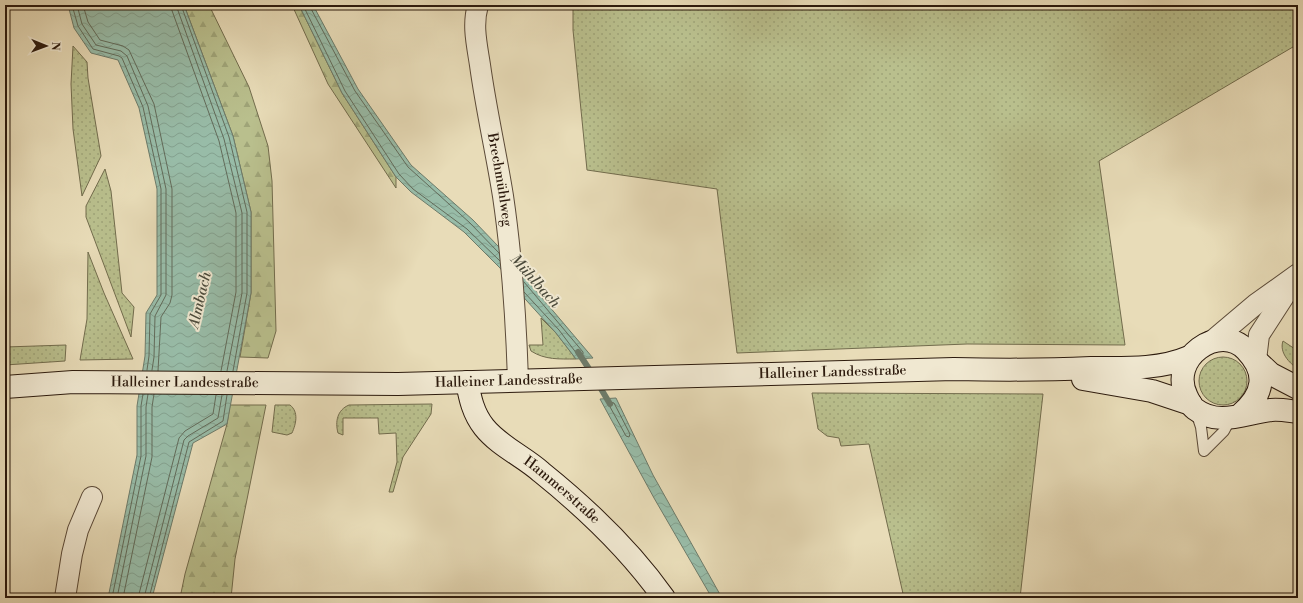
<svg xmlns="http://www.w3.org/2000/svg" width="1303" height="603" font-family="'Libre Bodoni',serif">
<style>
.grass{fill:url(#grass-dots);stroke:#726c4d}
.forest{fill:url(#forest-firs);stroke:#726c4d}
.water{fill:url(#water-waves);stroke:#6d7b6a}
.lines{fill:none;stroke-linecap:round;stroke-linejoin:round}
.shore{stroke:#626b5a;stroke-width:1}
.stream{stroke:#6d7b6a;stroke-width:6}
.lane-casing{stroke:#5b4a38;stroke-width:12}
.street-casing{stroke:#5b4a38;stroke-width:22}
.secondary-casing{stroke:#2c1a0d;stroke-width:24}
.lane{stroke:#f0e8d1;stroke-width:10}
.street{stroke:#f0e8d1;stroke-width:20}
.secondary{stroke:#f0e8d1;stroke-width:22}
.labels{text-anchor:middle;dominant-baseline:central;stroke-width:4;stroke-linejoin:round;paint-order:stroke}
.street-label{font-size:14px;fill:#2c1a0d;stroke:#f0e8d1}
.water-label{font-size:15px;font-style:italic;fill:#4c4b3c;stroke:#f0e8d1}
</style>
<defs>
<pattern id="grass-dots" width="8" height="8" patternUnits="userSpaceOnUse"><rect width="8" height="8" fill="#b9bf8d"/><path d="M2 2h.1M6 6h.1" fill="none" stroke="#9fa478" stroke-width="1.8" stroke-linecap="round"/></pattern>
<pattern id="forest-firs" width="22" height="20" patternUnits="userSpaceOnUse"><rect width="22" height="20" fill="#b9bf8d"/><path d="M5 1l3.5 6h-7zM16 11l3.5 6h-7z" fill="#9fa478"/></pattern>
<pattern id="water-waves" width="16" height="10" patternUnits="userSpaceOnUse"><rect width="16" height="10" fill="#98bca8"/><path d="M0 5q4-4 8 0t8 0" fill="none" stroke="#83a18f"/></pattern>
</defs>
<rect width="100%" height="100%" fill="#e8dcb8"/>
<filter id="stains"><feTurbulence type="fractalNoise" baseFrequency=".005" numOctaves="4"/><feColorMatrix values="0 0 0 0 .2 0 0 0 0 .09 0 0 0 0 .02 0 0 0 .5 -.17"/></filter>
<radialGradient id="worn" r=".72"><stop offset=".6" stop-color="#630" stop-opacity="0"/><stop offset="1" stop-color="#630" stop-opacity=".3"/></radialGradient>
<path class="grass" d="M573 5H1298V44L1099 161 1125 345 967 344 737 353 717 189 587 170 573 30Z
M73 46 87 62 88 78 101 156 82 196 73 129 71 84Z
M105 169 111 191 122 293 134 307 131 337 86 217V206Z
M88 252 104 293 133 359 80 360 87 319Z
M541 318 556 333 576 359C559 359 545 360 531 351L529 345H543Z
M1283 341 1298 351V369C1289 363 1279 352 1283 341Z
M66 345 65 361 5 365V347Z
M1199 381a24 24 0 1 1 48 0a24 24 0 1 1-48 0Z
M812 393 1043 394 1020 598H904L869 444 841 446 839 438 827 436 818 429Z
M432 404 431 414 403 457 393 492H389L397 462 396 433 379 434 378 418H343V435L338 433C335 422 337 410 349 405Z
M275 405H290C299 412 296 424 292 433L287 435 272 432Z"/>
<path class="forest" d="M184 5H209L249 87 268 146 272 181 276 331 268 358 240 357 251 293V212L233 136Z
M292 5H299L342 93 396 177V188L328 84Z
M230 405H266L235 559 231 598H180L185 574 227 424Z"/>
<path class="water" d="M68 5H184L233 136 251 212V293L227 424 193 443 152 598H108L137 455V406L145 356 146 313 157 295V189L139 108 118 60 91 53 74 28Z
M299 5H313L358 89 411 165 473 220 498 246 593 358 576 359 556 333 526 300 500 268 464 232 411 192 396 177 342 93Z
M616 398 653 475 722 598H712L654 498 600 399Z"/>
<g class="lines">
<path class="shore" d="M72 5 78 26 93 49 119 56 122 58 143 107 161 189V295L150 314 149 356 147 370
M77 5 82 24 96 45 121 51 127 56 148 106 166 189V295L155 316 154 357 152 370
M83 5 88 22 100 40 123 46 129 50 154 104 172 189V295L170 303 161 317 158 371
M170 5 219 141 236 213V292L221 371
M176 5 224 139 242 213V293L227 371
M181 5 229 137 247 212V293L233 371
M303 5 345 91 399 174 413 189 467 229 500 261
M309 5 355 91 408 167 470 223 499 253
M524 282 583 352V354H577L559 330 524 292
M610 402 614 403 630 434 629 437 626 436 609 405Z
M112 598 141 456V406L143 394
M117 598 146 456V407L148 394
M123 598 152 457V407L154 394
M138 598 179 438 185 431 213 414 216 395
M144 598 184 440 188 436 218 418 222 395
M149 598 189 442 223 421 227 395"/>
<path class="stream" d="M578 352 593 375
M597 382 610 404"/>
<defs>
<path id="lane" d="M1196 412 1201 427 1204 451
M1204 451 1224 431 1231 418"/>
<g id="street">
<path id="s1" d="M478 5C472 25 477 45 480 65 486 109 496 152 503 196 512 257 516 319 518 380"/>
<path d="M1211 342 1256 304 1298 274"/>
<path d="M1256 360 1259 335 1292 284"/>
<path d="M65 598 72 554 78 530 92 497"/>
</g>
<g id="secondary">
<path d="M1257 361 1271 374 1298 388"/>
<path d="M1083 379 1152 391 1191 404"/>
<path id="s2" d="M467 382C470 398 473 413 484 427 499 446 523 456 541 472 587 509 630 550 664 598"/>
<path id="s3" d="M5 387 73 382 398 384 954 369C1000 370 1045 370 1091 368 1123 368 1159 370 1189 357"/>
<path d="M1241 414C1264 394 1268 373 1246 350 1220 322 1167 358 1187 397 1189 401 1191 406 1195 409 1218 427 1245 413 1271 410 1280 409 1289 411 1298 412"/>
</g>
</defs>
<use href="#lane" class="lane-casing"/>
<use href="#street" class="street-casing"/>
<use href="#secondary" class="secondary-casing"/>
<use href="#lane" class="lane"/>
<use href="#street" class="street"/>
<use href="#secondary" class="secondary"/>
</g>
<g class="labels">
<g class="street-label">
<text stroke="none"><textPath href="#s1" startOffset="177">Brechmühlweg</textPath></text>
<text stroke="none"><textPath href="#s3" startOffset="828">Halleiner Landesstraße</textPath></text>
<text stroke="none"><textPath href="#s3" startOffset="504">Halleiner Landesstraße</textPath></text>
<text stroke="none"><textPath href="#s3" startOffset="180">Halleiner Landesstraße</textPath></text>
<text stroke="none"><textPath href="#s2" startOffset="149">Hammerstraße</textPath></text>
</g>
<g class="water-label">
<text transform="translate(535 281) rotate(48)">Mühlbach</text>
<text transform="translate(200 300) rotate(-77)">Almbach</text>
</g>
</g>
<rect width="1303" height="603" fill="none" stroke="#e8dcb8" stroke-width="20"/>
<rect x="6" y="6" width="1291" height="591" fill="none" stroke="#2c1a0d" stroke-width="2"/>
<rect x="10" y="10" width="1283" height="583" fill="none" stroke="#2c1a0d"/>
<g transform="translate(46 46) rotate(91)" stroke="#f0e8d1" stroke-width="3" paint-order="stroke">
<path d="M0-3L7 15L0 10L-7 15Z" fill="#2c1a0d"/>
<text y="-6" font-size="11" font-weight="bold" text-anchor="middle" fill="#2c1a0d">N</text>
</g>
<rect width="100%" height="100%" filter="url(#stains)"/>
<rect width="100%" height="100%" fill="url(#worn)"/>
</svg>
